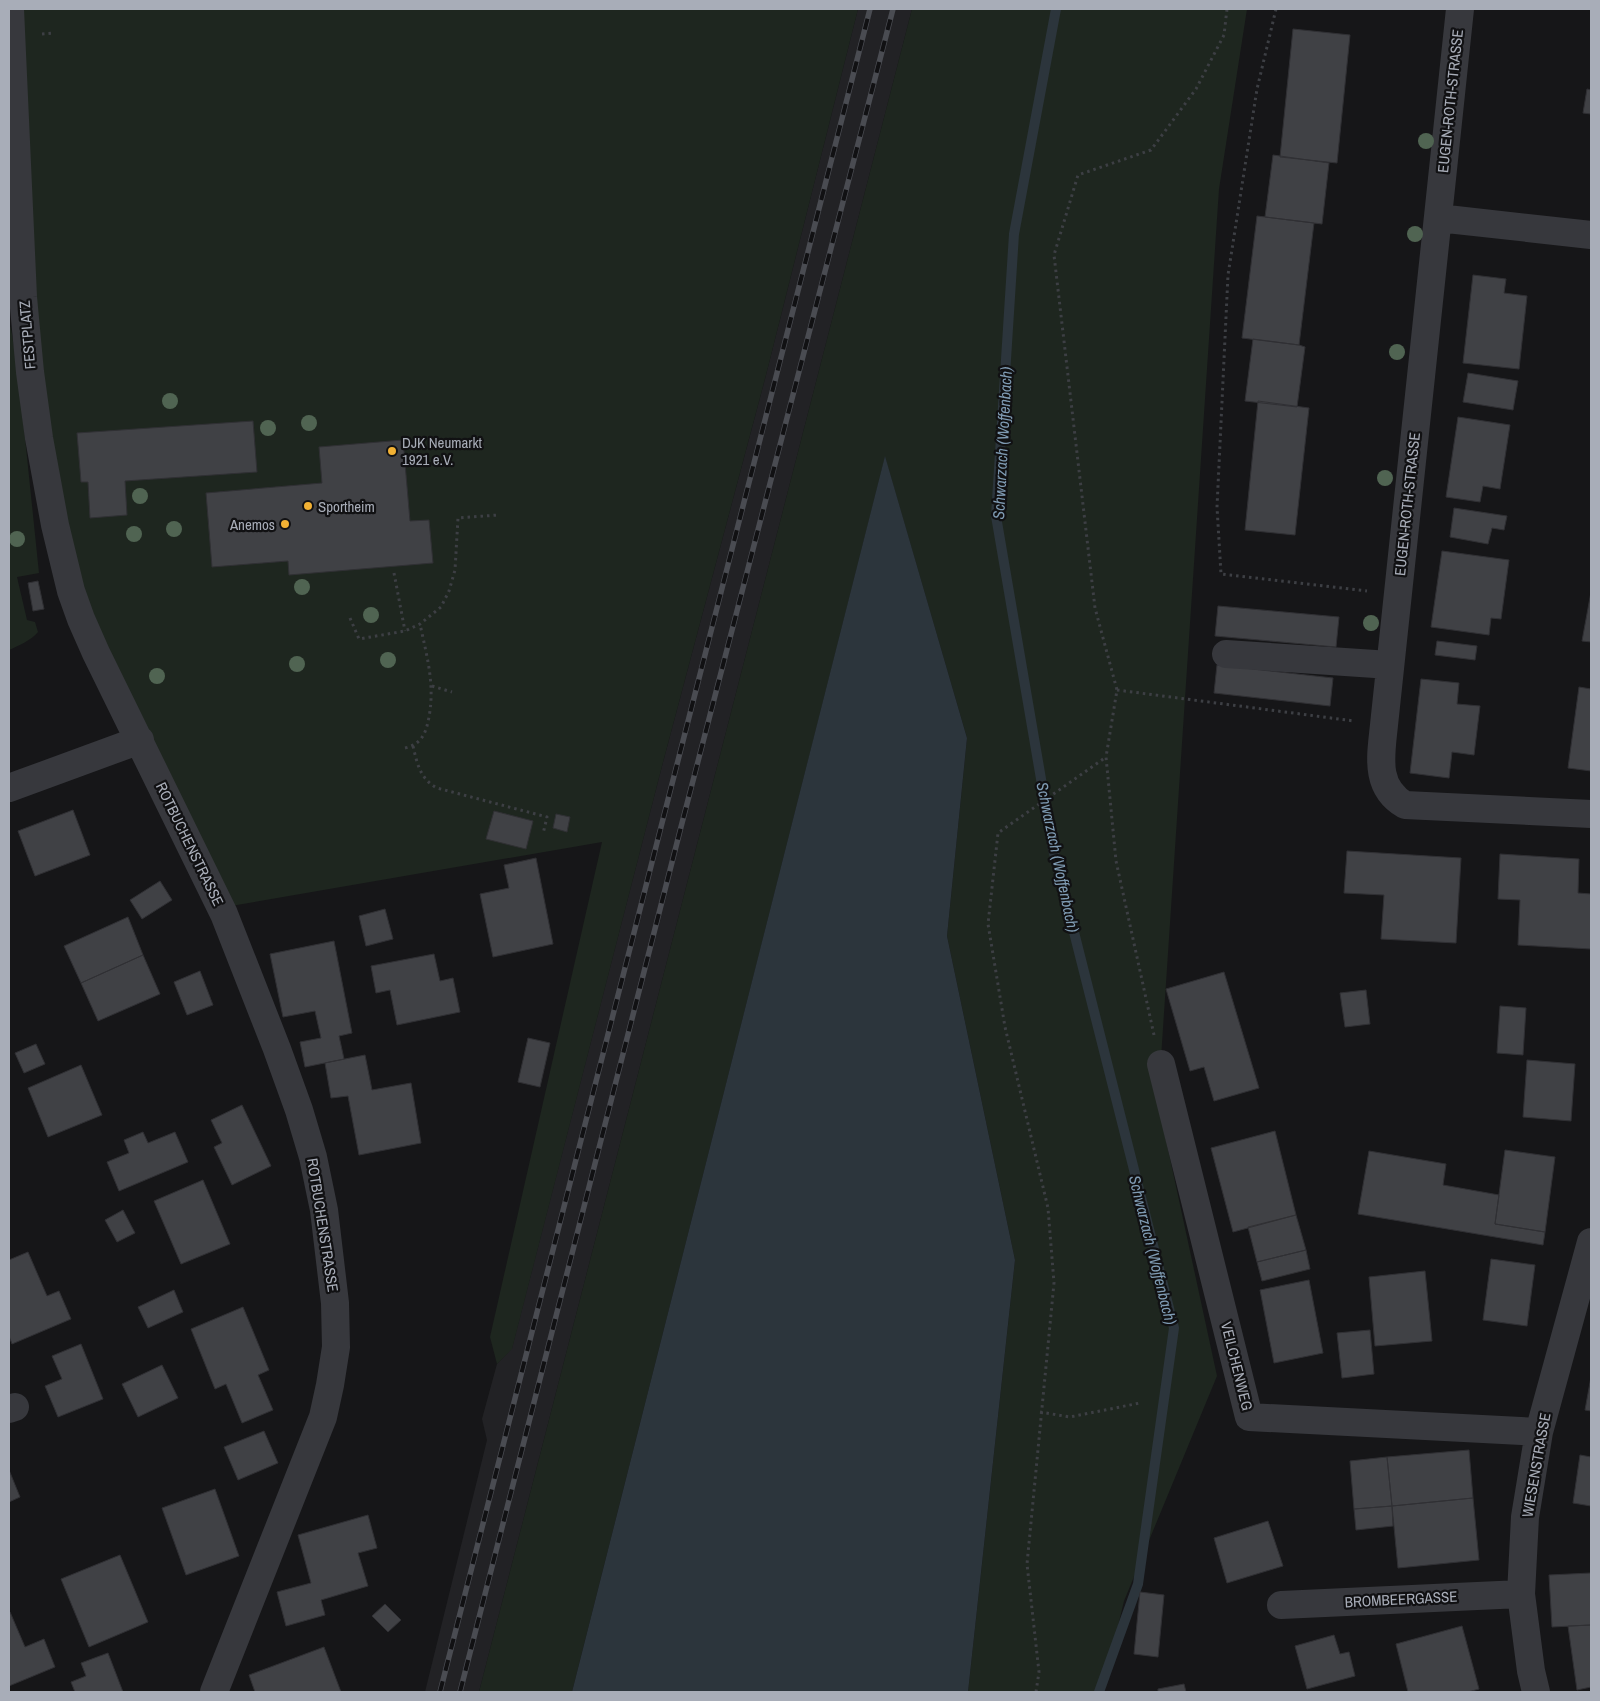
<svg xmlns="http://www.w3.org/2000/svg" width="1600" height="1701" font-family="'Archivo Narrow',sans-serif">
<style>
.built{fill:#222225}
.green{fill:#1e261f}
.water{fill:#2c353c}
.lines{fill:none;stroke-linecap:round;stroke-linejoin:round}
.stream{stroke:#2c353c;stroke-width:10}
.building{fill:#404145;stroke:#303034}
.path{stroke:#3d3f44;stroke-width:3;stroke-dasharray:2.5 4;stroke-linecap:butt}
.minor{stroke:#37383d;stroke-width:28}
.rail-casing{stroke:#4a4c52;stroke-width:5.5}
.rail{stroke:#111113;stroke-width:4;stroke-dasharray:11;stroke-linecap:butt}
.tree{fill:#506452}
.poi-dot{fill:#f2b134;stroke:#111113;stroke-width:2}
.labels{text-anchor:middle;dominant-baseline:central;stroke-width:4.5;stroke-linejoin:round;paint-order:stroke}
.street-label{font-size:15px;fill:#a8adb8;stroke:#111113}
.poi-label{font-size:15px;fill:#a8adb8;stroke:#111113;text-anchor:start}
.water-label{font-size:16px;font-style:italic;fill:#7f9bb3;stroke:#111113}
</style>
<rect width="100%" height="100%" fill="#161618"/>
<path class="built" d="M858 9H912L479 1692H425L487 1440 482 1419 497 1364 512 1348 662 766 766 375Z"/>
<path class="green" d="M23 9H858L766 375 662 766 512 1349 497 1364 490 1337 602 842 231 906 88 606 58 484 38 340Z
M912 9H1247L1219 189 1158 1103 1217 1376 1124 1601 1102 1692H968L1015 1260 947 936 967 738 885 457 572 1692H479Z
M9 323 11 329 18 370 39 573 17 577 27 620 35 622 38 632C30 641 20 645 9 650Z"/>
<path class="water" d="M885 456 967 738 947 936 1015 1260 968 1692H572Z"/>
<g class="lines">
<path class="stream" d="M1056 9 1014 234 996 516 1053 849 1174 1328 1138 1584 1099 1692"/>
</g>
<path class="building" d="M1293 29 1350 35 1337 163 1280 157Z
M1587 89 1591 90V114L1583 113Z
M1273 155 1329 163 1322 224 1265 217Z
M1257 216 1314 223 1299 345 1242 338Z
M1473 275 1506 279 1504 293 1527 296 1519 369 1463 363Z
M1253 339 1299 345 1305 347 1297 407 1245 401Z
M1468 373 1518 381 1513 410 1463 402Z
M1258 401 1309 408 1295 535 1245 530Z
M1458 417 1510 425 1500 489 1483 486 1480 502 1446 497Z
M253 421 257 472 125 481 127 515 90 518 88 482H81L77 433Z
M403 440 410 521 429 520 433 563 289 575 288 561 212 567 206 493 322 483 319 447Z
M1454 508 1507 516 1504 530 1492 528 1488 544 1450 537Z
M1442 551 1509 560 1501 619 1491 618 1489 635 1431 627Z
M38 581 44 609 33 611 28 583Z
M1591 592V642L1582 641Z
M1218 606 1339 617 1336 647 1215 636Z
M1437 641 1477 646 1475 660 1435 655Z
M1217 665 1333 678 1330 706 1214 693Z
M1421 679 1459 683 1457 704 1480 706 1474 755 1452 752 1449 778 1410 773Z
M1579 687 1591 689V771L1568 768Z
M73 810 90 855 35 876 18 831Z
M494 811 533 821 526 849 486 839Z
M556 814 570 817 567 832 553 828Z
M1347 851 1461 858 1456 943 1381 939 1384 895 1344 893Z
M1500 854 1579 859 1578 893 1591 894V949L1518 945 1520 900 1498 899Z
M536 858 553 944 493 957 480 894 509 888 504 865Z
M160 881 172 900 142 919 130 900Z
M385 909 393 939 366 946 359 916Z
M128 917 143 955 81 983 64 946Z
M334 941 352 1033 339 1036 344 1059 305 1067 300 1042 321 1038 315 1011 283 1017 270 954Z
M434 954 440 981 453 978 460 1012 397 1025 390 990 376 993 371 966Z
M143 955 160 994 98 1021 81 983Z
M200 971 213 1005 187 1015 174 982Z
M1224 972 1259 1088 1214 1101 1204 1067 1190 1071 1166 989Z
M1366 990 1370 1024 1345 1027 1340 993Z
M1500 1006 1526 1008 1523 1055 1497 1053Z
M528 1038 550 1043 540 1087 518 1082Z
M36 1044 45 1064 24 1073 15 1053Z
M365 1055 372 1090 411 1083 421 1143 359 1155 348 1096 331 1098 325 1063Z
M1527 1060 1575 1064 1571 1121 1523 1117Z
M81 1065 102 1115 48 1137 28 1088Z
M242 1105 271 1166 232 1185 214 1147 222 1143 211 1120Z
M1275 1131 1296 1215 1233 1232 1211 1148Z
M143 1132 148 1143 175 1132 188 1162 119 1191 107 1162 129 1153 124 1140Z
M1505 1150 1555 1157 1545 1232 1495 1224Z
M1369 1151 1446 1164 1443 1185 1499 1195 1495 1224 1545 1232 1543 1245 1358 1214Z
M203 1180 230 1244 181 1264 154 1201Z
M123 1210 135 1233 117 1242 105 1220Z
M1296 1215 1306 1250 1257 1262 1248 1227Z
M1306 1250 1310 1269 1262 1281 1257 1262Z
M28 1252 47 1296 59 1291 71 1319 12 1344 9 1336V1260Z
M1491 1259 1535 1265 1527 1326 1483 1320Z
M1425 1271 1432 1341 1375 1346 1369 1277Z
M1309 1280 1323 1353 1274 1363 1260 1290Z
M174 1290 183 1312 148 1328 138 1307Z
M243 1307 269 1370 258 1375 273 1410 242 1423 226 1384 215 1389 191 1329Z
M1370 1330 1374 1374 1342 1378 1337 1333Z
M81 1344 103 1399 58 1417 45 1386 62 1379 52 1356Z
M162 1365 178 1398 138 1417 122 1384Z
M1591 1377V1411L1585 1410Z
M264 1431 278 1463 238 1480 224 1447Z
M1469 1450 1473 1498 1392 1506 1387 1457Z
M1580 1455 1591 1457V1506L1573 1503Z
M1387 1457 1392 1506 1354 1509 1350 1461Z
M9 1470 20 1497 9 1502Z
M215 1489 239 1556 186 1575 162 1508Z
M1473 1498 1479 1560 1398 1568 1392 1506Z
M1392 1506 1393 1526 1356 1530 1354 1509Z
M368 1515 377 1548 358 1553 368 1586 321 1600 325 1615 286 1626 277 1592 311 1583 298 1535Z
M1268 1521 1283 1566 1227 1583 1214 1538Z
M120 1555 148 1622 89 1647 61 1579Z
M1591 1573V1625L1552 1627 1549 1575Z
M1140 1592 1164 1595 1158 1657 1134 1654Z
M385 1604 401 1620 388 1632 372 1616Z
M9 1612H10L25 1647 44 1639 55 1667 9 1686Z
M1591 1625V1687L1577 1690 1568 1626Z
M1462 1626 1479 1689 1468 1692H1408L1396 1644Z
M1334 1635 1340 1654 1349 1652 1355 1676 1307 1689 1295 1646Z
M324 1647 341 1692H255L249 1675Z
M108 1653 123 1692H75L71 1682 86 1676 81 1663Z
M1184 1684 1186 1692H1158V1689Z"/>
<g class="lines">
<path class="path" d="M1276 9 1257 89 1228 275 1217 507 1221 574 1367 591
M42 34 53 33
M394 573 405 631
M350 618 359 639 405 631 420 624 441 607 449 591 455 570 458 518 498 515
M432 686 452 692
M1117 690 1354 721
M413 746C417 763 420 779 437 788L547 817 543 834
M405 748C422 744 426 733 429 717 435 684 427 657 420 624
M1154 1035 1116 861 1106 757 1117 690 1095 608 1054 255 1078 175 1151 150 1196 89 1224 35 1227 9
M1040 1412 1070 1417 1140 1403
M1036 1692 1039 1672 1027 1564 1054 1283 1048 1208 1005 1027 988 924 998 833 1106 757"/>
<path class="minor" d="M10 9 23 297 30 372 39 438 55 525 71 591 81 619 96 653 224 914 277 1049 299 1110 313 1157 324 1210 335 1303 336 1347 330 1385 323 1417 214 1692
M1460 9 1384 725C1381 755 1374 787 1405 805L1591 814
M1438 218 1591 235
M1226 654 1390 665
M9 788 140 740
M1161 1064 1249 1417 1539 1432
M9 1409 15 1407
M1281 1605 1521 1594
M1536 1692 1531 1671 1521 1594 1525 1517 1539 1432 1591 1242"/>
<defs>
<path id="rail" d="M440 1692 870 9
M460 1692 681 827 893 9"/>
</defs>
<use href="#rail" class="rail-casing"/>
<use href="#rail" class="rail"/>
</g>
<g class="tree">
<circle cx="1426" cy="141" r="8"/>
<circle cx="1415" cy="234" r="8"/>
<circle cx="1397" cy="352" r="8"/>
<circle cx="170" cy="401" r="8"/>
<circle cx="309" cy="423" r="8"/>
<circle cx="268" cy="428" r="8"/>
<circle cx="1385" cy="478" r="8"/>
<circle cx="140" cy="496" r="8"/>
<circle cx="174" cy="529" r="8"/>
<circle cx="134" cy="534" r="8"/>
<circle cx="17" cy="539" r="8"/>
<circle cx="302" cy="587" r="8"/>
<circle cx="371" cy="615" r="8"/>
<circle cx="1371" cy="623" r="8"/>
<circle cx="388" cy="660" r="8"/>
<circle cx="297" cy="664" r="8"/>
<circle cx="157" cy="676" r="8"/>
</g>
<g class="poi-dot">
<circle cx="392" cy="451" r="5"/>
<circle cx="308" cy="506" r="5"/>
<circle cx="285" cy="524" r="5"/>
</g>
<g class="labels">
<g class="street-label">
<text transform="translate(1450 101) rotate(-84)">EUGEN-ROTH-STRASSE</text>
<text transform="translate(27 335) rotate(-95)">FESTPLATZ</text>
<text transform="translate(1407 504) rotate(-84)">EUGEN-ROTH-STRASSE</text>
<text transform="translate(190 844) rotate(64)">ROTBUCHENSTRASSE</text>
<text transform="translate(323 1225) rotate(81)">ROTBUCHENSTRASSE</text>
<text transform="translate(1237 1366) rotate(76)">VEILCHENWEG</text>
<text transform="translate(1536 1465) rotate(-80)">WIESENSTRASSE</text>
<text transform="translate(1401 1599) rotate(-3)">BROMBEERGASSE</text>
</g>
<g class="poi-label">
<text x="402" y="442">DJK Neumarkt<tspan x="402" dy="17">1921 e.V.</tspan></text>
<text x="318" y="506">Sportheim</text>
<text x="275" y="524" text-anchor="end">Anemos</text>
</g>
<g class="water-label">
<text transform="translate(1002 443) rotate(-87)">Schwarzach (Woffenbach)</text>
<text transform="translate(1058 857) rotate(78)">Schwarzach (Woffenbach)</text>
<text transform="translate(1153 1250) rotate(76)">Schwarzach (Woffenbach)</text>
</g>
</g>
<rect width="1600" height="1701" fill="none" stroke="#a8adb8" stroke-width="20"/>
</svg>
